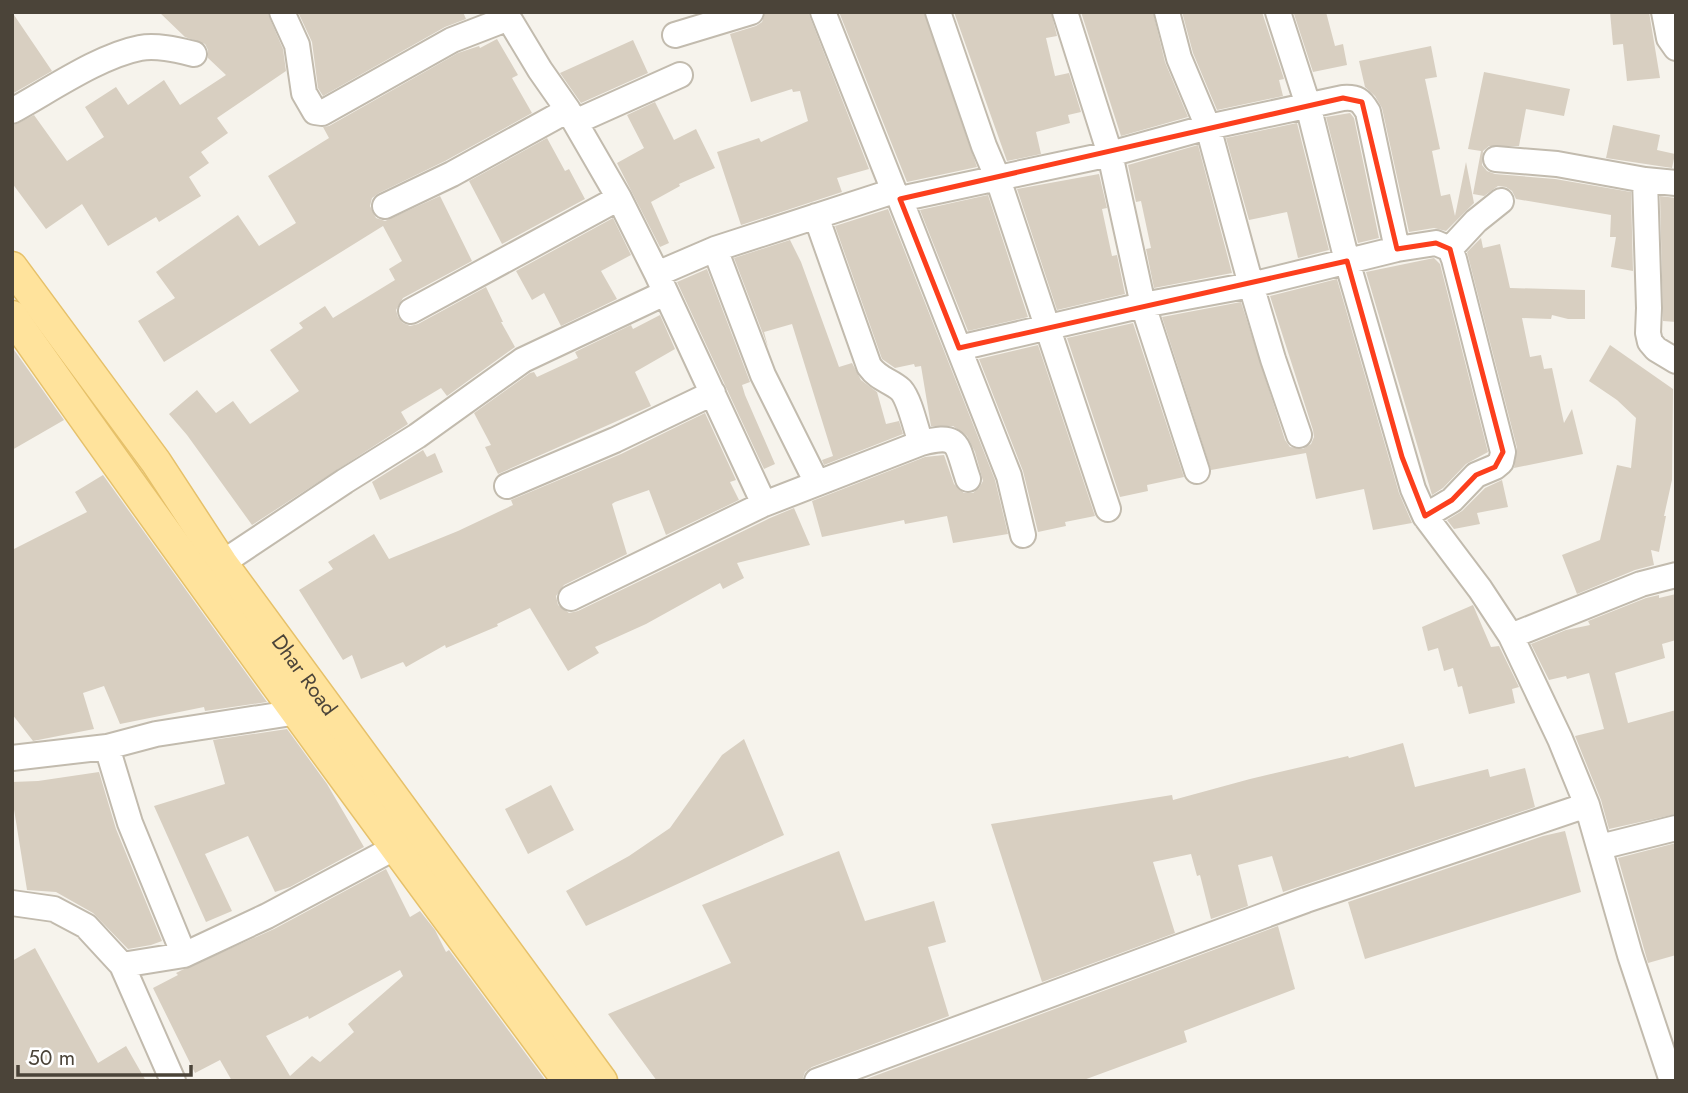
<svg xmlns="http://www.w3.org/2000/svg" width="1688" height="1093" font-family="Jost,sans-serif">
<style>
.building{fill:#d8cfc1;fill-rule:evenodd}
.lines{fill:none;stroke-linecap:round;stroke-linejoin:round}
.minor-casing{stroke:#c2bbae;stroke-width:28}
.major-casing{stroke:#e6c16a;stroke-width:33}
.minor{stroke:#fff;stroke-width:24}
.major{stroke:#ffe39c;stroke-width:30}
.marked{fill:none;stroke:#fc3f1d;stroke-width:5;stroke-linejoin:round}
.labels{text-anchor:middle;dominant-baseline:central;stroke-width:5;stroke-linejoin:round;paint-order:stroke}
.street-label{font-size:21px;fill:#4b4439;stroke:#fff}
</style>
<rect width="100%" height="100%" fill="#f6f3ec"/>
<path class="building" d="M12 12 52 71 12 94Z
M159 12H267L283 49 286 71 217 118 228 133 201 152 209 163 189 177 201 196 159 222 156 217 108 246 82 204 46 229 12 183V126L34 115 67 161 104 137 85 107 116 87 128 105 164 80 180 105 226 75 208 58V50L205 44 185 37Z
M298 12H463L466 19 445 27 323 96 318 88 312 42Z
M765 12H808L869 169 837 178 842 192 741 225 717 152 759 138 761 142 808 121 800 91 793 92 792 89 751 102 730 34 756 26 762 22Z
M839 12H924L977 167 907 182Z
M954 12H1051L1057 36 1046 38 1055 76 1069 73 1081 112 1068 115 1070 123 1036 132 1041 154 1007 161Z
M1081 12H1153L1165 62 1188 117 1121 136Z
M1182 12H1262L1284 79 1279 80 1283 96 1217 110 1193 53Z
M1301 12H1326L1335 46 1343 44 1347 65 1313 72 1294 14Z
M1610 12H1649L1660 78 1627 81 1623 44 1613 45Z
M497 39 518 75 512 78 532 113 445 161 379 193 372 198 370 206 376 218 385 221 440 196 472 261 403 298 396 310 398 317 403 323 410 326 418 324 486 287 503 322H501L515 347 447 396 441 388 401 412 408 424 252 525 187 435 169 414 197 390 216 413 233 401 250 424 299 391 270 350 303 328 299 323 325 306 333 318 395 280 389 269 402 261 383 226 164 362 138 321 175 298 156 272 238 215 259 246 296 223 268 176 329 138 323 127 329 126 458 53 479 46 480 48Z
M633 40 648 73 581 103 560 73Z
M1431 46 1437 77 1425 79 1440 149 1432 151 1441 196 1450 194 1455 216 1466 162 1474 203 1446 231 1434 228 1409 232 1382 108 1375 96 1365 87 1359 61Z
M1484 72 1570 89 1564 116 1526 109 1519 146H1489L1483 151 1482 165 1487 171 1495 174 1555 179 1631 192 1633 271 1611 267 1616 237H1610L1611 215 1516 199 1512 191 1506 187 1498 186 1484 196 1473 194 1481 151 1468 149Z
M655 102 674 140 696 129 715 168 679 184 680 186 651 202 669 243 660 247 617 163 644 148 627 115Z
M1350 113 1354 118 1379 238 1358 243 1326 117Z
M1297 123 1329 250 1298 258 1287 212 1249 220 1226 138Z
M1613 125 1660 135 1657 150 1675 154 1672 168 1606 158Z
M547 138 565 171 569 169 585 199 502 244 469 181Z
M1198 145 1232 273 1154 288 1146 249 1151 248 1141 201 1136 202 1128 165Z
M1099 174 1107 208 1102 209 1112 256 1117 255 1125 294 1057 310 1017 189Z
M988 195 1028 317 968 331 920 210Z
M1660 196 1676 198V322L1663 321Z
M888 209 995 480 1008 534 953 543 947 516 905 524 904 520 822 537 812 501 925 457 944 455 954 484 964 493H973L979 488 983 481 975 452 967 436 953 426H931L921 366 915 367 914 364 895 368 882 359 835 226Z
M613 218 631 255 601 271 617 299 561 326 544 293 532 300 516 271Z
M1481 238 1483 248 1500 244 1510 288 1585 290V319H1568L1552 315 1551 319 1522 318 1530 357 1541 355 1544 369 1552 368 1564 423 1572 409 1583 454 1514 468 1517 448 1467 252Z
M790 240 801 262 839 367 852 363 861 380 877 392 886 424 899 421 903 434 824 465 822 460 833 456 792 324 764 332 768 347 734 258Z
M1434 258 1440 264 1488 452 1466 464 1443 488 1432 495 1366 272Z
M707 269 750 382 742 385 745 395 775 464 764 469 677 282Z
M1337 279 1399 493 1412 523 1373 530 1364 489 1316 499 1306 453 1211 470 1162 317 1241 302 1285 440 1290 447 1303 449 1311 444 1314 437 1313 430 1270 296Z
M660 315 675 349 635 372 651 406 498 474 485 447 491 445 474 413 530 373 534 372 537 377 578 358 575 352 631 325 633 329Z
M1133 323 1184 477 1147 485 1148 491 1120 497 1067 338Z
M1038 345 1095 516 1065 522 1066 526 1038 532 1023 471 979 359Z
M1610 345 1673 389 1672 480 1664 516H1666L1659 552 1651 550 1654 565 1635 570 1577 594 1562 555 1600 540 1617 465 1631 468 1636 418 1617 400 1589 381Z
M12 347 64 420 12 450Z
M705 413 736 480 730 482 739 500 666 535 649 490 615 502 612 504 627 554 564 585 556 596 558 605 569 613 578 611 770 518 794 508 810 545 737 563 744 578 723 589 720 583 646 624 595 647 599 653 568 671 530 608 497 624 498 626 446 648 445 645 406 667 403 662 361 679 352 655 343 660 299 590 333 569 328 562 374 534 389 559 458 531 513 505 511 500 621 454Z
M423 450 427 457 435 453 443 472 380 500 372 482Z
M103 475 204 615 267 702 205 711 204 707 120 724 104 686 83 693 94 729 33 741 12 714V550L87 512 75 492Z
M1502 480 1508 507 1477 513 1480 524 1454 529 1447 520 1462 511 1485 488Z
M1676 594V640L1662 644 1665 658 1615 673 1628 723 1676 710V814L1609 829 1601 800 1575 736 1604 729 1589 673 1567 679 1566 676 1549 680 1531 644 1566 630 1590 625 1588 621 1646 598 1659 595V598Z
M1473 605 1491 647 1499 646 1519 687 1512 689 1515 703 1469 714 1462 686 1458 687 1453 668 1444 671 1438 648 1428 651 1422 627Z
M287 729 327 784 364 847 290 887 275 892 248 836 205 854 232 911 206 922 154 806 225 784 213 740Z
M744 739 784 835 586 926 566 891 629 856 670 828 722 755Z
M1403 743 1415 787 1488 769 1490 777 1525 768 1535 807 1283 892 1272 856 1238 865 1248 906 1211 919 1200 875 1197 876 1191 854 1153 862 1175 933 1042 982 991 824 1172 795 1173 800 1250 779 1348 756 1349 758Z
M99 772 116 829 162 941 151 945 128 949 93 913 56 892 27 890 12 797V782L38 781Z
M551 785 574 830 528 854 505 809Z
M1565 831 1581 892 1365 959 1348 902 1543 836Z
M1676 843V955L1648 963 1618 858Z
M839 851 865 921 934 901 946 942 928 947 949 1016 812 1067 805 1072 802 1081H657L608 1014 731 963 702 905Z
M386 869 410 917 420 911 435 930 446 952 449 950 546 1081H232L220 1060 195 1073 153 988 178 975 176 973 182 970 274 929ZM400 970 403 976 348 1024 354 1032 320 1062 312 1056 290 1076 266 1036 308 1016 309 1019Z
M1278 926 1295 989 1184 1031 1187 1042 1081 1081H861Z
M35 948 98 1063 126 1046 146 1081H12V961Z"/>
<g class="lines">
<defs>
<path id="minor" d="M282 12 297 45 304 93 315 112 322 113 452 40 509 18
M505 12 540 70 568 110 619 198 657 274 764 504
M823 12 894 191
M938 12 984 146 998 179 1108 509
M1065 12 1110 154 1143 305 1197 471
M1167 12 1179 58 1208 127 1251 285 1273 359 1299 435
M1278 12 1308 105 1347 261 1413 489 1425 516 1480 589 1511 636 1560 739 1587 805 1630 955 1672 1081
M1664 12 1669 38 1676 48
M675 35 751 12
M12 111C49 91 99 56 140 48 157 45 177 50 194 54
M575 122 680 75
M1496 159 1557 164 1645 180 1649 308 1648 333 1650 342 1656 349 1676 361
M1645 180 1676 183
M900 199 1009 476 1023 535
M385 206 452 174 568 110
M816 216 869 366C879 380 890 380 901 390 910 400 916 430 921 443
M715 249 763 375 817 483
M1450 249 1476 221 1501 201
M657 274 715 249 894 191 900 199 1110 154 1208 127 1343 98C1357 97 1361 100 1368 112L1397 249
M411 311 619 198
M959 348 1143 305 1251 285 1397 249 1436 243 1450 249 1454 259 1503 452 1501 462 1495 467 1476 475 1452 500 1425 516
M507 486 615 440 713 393
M222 563 345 481 417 436 523 360 665 293
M571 598 764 504 921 443C961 433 956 444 968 479
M1511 636 1641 584 1676 575
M107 747 130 823 184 955
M12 758 107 747 156 734 298 712
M1600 847 1676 828
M12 903 54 909 86 926 122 965 173 1081
M122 965 184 955 267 916 411 839
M817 1081 1306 900 1587 805"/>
<g id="major">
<path id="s1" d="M12 267 156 462 222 563 602 1081"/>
<path d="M12 316C193 574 380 828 568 1081"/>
</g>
</defs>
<use href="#minor" class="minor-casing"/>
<use href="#major" class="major-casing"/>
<use href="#minor" class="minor"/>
<use href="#major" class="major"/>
</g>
<path class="marked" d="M1343 98 1362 102 1397 249 1436 243 1450 249 1503 452 1495 467 1476 475 1452 500 1425 516 1402 457 1347 261 959 348 900 199Z"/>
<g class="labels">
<g class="street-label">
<text stroke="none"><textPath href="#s1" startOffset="502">Dhar Road</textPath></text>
</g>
</g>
<rect width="1688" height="1093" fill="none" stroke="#4b4439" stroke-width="28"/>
<path d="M18 1065v10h173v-10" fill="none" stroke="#4b4439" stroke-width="3.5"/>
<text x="28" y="1065" font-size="21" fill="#4b4439" stroke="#ffffff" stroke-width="5" paint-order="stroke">50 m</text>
</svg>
